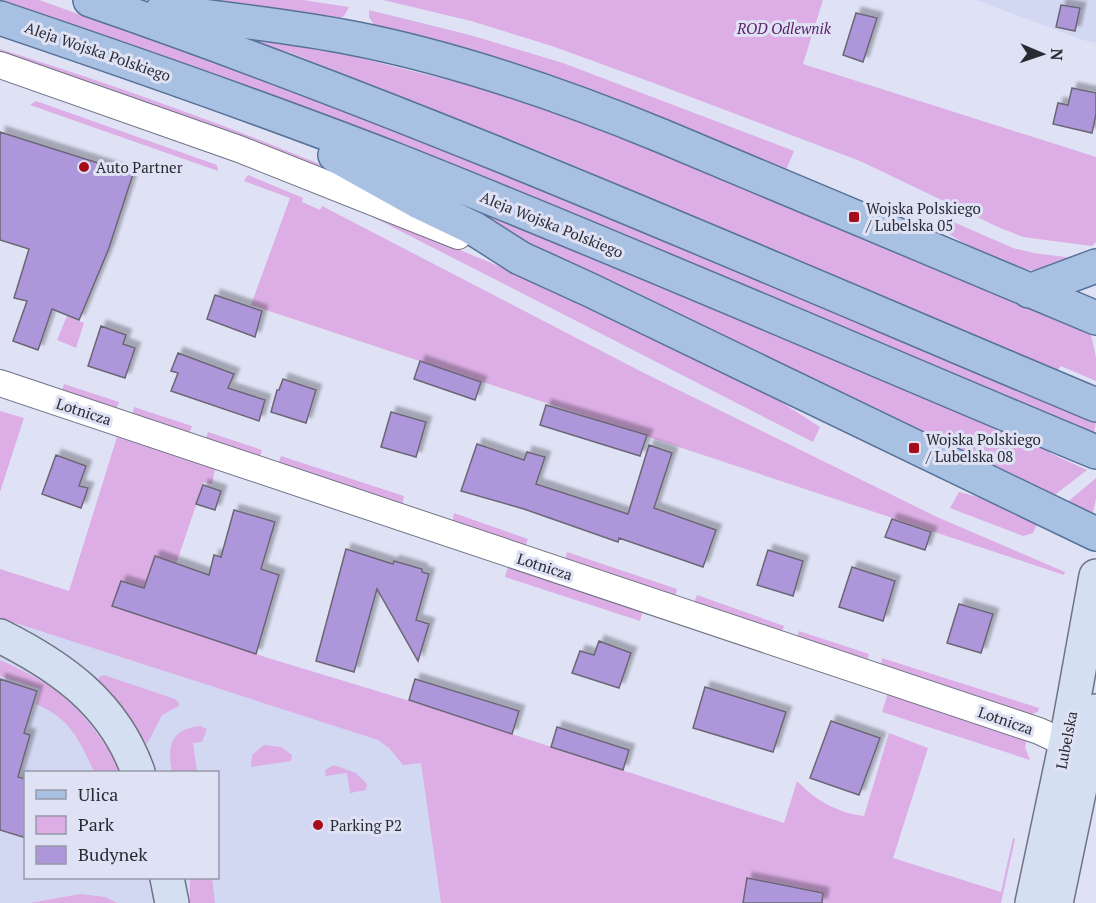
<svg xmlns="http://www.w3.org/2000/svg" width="1096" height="903" font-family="'PT Serif',serif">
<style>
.built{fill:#d3d8f2;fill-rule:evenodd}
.green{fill:#dcaee5}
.building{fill:#ad97da;stroke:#6b6676;stroke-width:1.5;filter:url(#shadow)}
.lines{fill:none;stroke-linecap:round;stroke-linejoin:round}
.street-casing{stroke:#707384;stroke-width:28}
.secondary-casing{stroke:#707384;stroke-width:36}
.primary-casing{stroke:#567298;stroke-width:36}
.street{stroke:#fff;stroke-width:26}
.secondary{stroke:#d4e0f1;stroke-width:33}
.primary{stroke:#a8c1e2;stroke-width:33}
.poi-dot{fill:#a50e18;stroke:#dfe2f5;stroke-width:2}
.labels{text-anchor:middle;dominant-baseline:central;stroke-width:6;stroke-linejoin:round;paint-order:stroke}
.park-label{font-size:15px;font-style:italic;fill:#5d2268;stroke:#dfe2f5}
.street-label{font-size:15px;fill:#292b32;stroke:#dfe2f5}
.poi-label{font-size:15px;fill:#292b32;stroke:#dfe2f5;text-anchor:start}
</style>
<defs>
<filter id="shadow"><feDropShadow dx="5.5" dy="-5.5" stdDeviation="1.5" flood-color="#0004"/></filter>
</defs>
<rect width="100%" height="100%" fill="#dfe2f5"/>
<path class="built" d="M976 0H1096V43L1083 40Z
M0 569 268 658 423 705 477 903H0ZM26 772H218V878H26Z"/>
<path class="green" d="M0 0H39L301 93 536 187 1096 422 1094 434 294 104Z
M187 0H303L349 7 344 16 336 20Z
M383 0H823L803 64 1096 157V242L1092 246 1023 237 998 227 860 161 659 85 552 46 471 21Z
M369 10 470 35 563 63 794 151 786 170 769 166 376 28 369 17Z
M241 38H270L344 54 476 87 572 117 1091 335 1096 357V381L1061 366 1057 371 556 158 291 53Z
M0 49C124 88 247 132 366 184V187L0 53Z
M36 101 217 165 218 171 30 105Z
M248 175 303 198 302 202 320 210 322 206 644 373 937 517 1065 572 1064 575 251 305 290 198 244 181Z
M426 189 1050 451V453L1087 470 1052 497 798 376 439 200Z
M368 212 501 267 770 395 820 427 813 442 367 214Z
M942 217 1013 248 1034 253 1073 258C1064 262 1053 269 1043 270 1013 275 963 242 937 227Z
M67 316 84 323 76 348 57 340Z
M64 384 119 402 115 412 60 396Z
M134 407 192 426 189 435 132 417Z
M0 411 24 418 0 492Z
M208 432 262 450 259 460 205 440Z
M117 437 215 469 212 484 204 482 176 564 155 556 144 588 113 606 268 658 423 705 784 823 797 781C815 800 838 813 864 816L889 733 928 748 893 858 1001 892 1013 838 1015 839 1001 903H441L421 763 403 765 389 748 378 740 0 618V569L69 591Z
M281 456 404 496 402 507 278 465Z
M1096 478V499L1093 513 1089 515 1065 504Z
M959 492 982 498 984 497 1038 523 1033 533 1023 536 950 508Z
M454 513 528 539 525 547 452 524Z
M567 552 677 589 675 598 565 561Z
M508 566 643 610 640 621 505 577Z
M697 595 784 626 782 632 693 605Z
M799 631 869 654 867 661 797 638Z
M882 658 1039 708 1038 712 1034 713 1033 716 881 668Z
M0 660C13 666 26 672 38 679 76 700 101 736 122 772H94C80 741 70 718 36 704L40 689 0 676Z
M104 675 175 699 179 703V706L162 715 147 744 115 698 98 680 99 677Z
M888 693 1027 739 1025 747 1030 760 882 712Z
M200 726 207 729 202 742 193 743 197 772H172C167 747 170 729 200 726Z
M264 745 281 747 292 755 291 761 251 767 252 755Z
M334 765 356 773 367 784 366 790 350 793 347 773 326 776 325 770Z
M190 878H212L215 903H190Z
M80 894 105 897 118 903H30Z"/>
<path class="building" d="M1061 5 1080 8 1075 31 1056 27Z
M856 13 877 18 863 62 843 55Z
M1072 88 1096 93V114L1092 133 1053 124 1058 103 1068 105Z
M0 132 133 174 109 248 79 320 52 309 38 350 13 341 27 301 14 298 29 249 0 240Z
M215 295 262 311 255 337 207 319Z
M101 326 126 335 123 344 135 348 125 378 88 366Z
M178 353 234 374 228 388 265 400 259 421 171 391 178 373 171 371Z
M420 361 481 382 475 400 414 379Z
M283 379 316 390 306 423 271 412 277 390H279Z
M546 405 647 435 640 456 540 425Z
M391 412 426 422 416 457 381 447Z
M477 444 524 460 527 452 545 457 536 484 628 514 649 445 672 453 654 508 716 530 703 567 619 538 618 542 524 509 461 491Z
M56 455 86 466 79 486 88 488 81 508 42 494Z
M203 485 221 491 215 510 196 504Z
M234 510 275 522 261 569 279 575 256 654 112 606 121 581 144 588 155 556 209 575 214 555 221 557Z
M892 519 931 532 925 550 885 537Z
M346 549 393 564 394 561 422 569V572L429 574 416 620 429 624 418 661 377 589 354 672 316 661Z
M768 550 803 561 793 596 757 585Z
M852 567 895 581 883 621 839 607Z
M959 604 993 614 981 653 947 643Z
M599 641 631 653 619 688 572 673 580 651 594 655Z
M0 679 37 691 24 733 30 735 18 777 26 779V838L0 830Z
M415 679 519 711 512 734 409 700Z
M705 687 786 712 773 752 693 728Z
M831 721 880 738 859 795 810 778Z
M557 727 629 750 623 770 551 747Z
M747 878 823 893 822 903H743Z"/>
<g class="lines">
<defs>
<path id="street" d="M0 65 239 149 458 236
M0 383 1039 731 1082 751"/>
<path id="secondary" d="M0 636C62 667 114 704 138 772
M167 878 172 903
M1032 903 1066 742 1096 576
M1056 903 1096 711"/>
<path id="primary" d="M90 0C432 118 762 265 1096 405
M162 11C225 19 290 26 352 38 459 59 562 95 662 136L1096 318
M0 18C133 63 265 109 396 160 631 253 863 355 1096 452
M335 155 421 203 473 228 520 258 590 290 1096 534
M1029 291 1096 266"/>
</defs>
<use href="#street" class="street-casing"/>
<use href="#secondary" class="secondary-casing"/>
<use href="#primary" class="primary-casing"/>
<use href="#street" class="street"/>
<use href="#secondary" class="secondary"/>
<use href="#primary" class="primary"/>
</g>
<g class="poi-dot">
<circle cx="84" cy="167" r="6"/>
<rect x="848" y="211" width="12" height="12" rx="3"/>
<rect x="908" y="442" width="12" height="12" rx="3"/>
<circle cx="318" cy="825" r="6"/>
</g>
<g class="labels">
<g class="park-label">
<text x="784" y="28">ROD Odlewnik</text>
</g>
<g class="street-label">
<text transform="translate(98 51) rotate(19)">Aleja Wojska Polskiego</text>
<text transform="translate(552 224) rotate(22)">Aleja Wojska Polskiego</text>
<text transform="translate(84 411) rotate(18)">Lotnicza</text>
<text transform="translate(545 566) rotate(18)">Lotnicza</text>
<text transform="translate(1006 720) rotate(19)">Lotnicza</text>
<text transform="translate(1066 740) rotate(-79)">Lubelska</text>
</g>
<g class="poi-label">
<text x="96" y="167">Auto Partner</text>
<text x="866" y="208">Wojska Polskiego<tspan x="866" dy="17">/ Lubelska 05</tspan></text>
<text x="926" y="439">Wojska Polskiego<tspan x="926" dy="17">/ Lubelska 08</tspan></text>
<text x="330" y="825">Parking P2</text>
</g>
</g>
<rect x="24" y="771" width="195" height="108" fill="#dfe2f5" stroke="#9699a7" stroke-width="1.5"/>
<rect x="36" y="790" width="30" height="9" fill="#a8c1e2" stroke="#9699a7" stroke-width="1.5"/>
<text x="78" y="801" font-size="18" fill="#292b32">Ulica</text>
<rect x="36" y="816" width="30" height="18" fill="#dcaee5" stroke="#9699a7" stroke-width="1.5"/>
<text x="78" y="831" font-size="18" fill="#292b32">Park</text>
<rect x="36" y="846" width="30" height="18" fill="#ad97da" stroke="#9699a7" stroke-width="1.5"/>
<text x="78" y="861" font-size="18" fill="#292b32">Budynek</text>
<g transform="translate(1042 54) rotate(92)" stroke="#dfe2f5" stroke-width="4.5" paint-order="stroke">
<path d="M0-4.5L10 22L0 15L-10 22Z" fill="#292b32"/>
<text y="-9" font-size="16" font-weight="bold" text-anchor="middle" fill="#292b32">N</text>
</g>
</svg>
